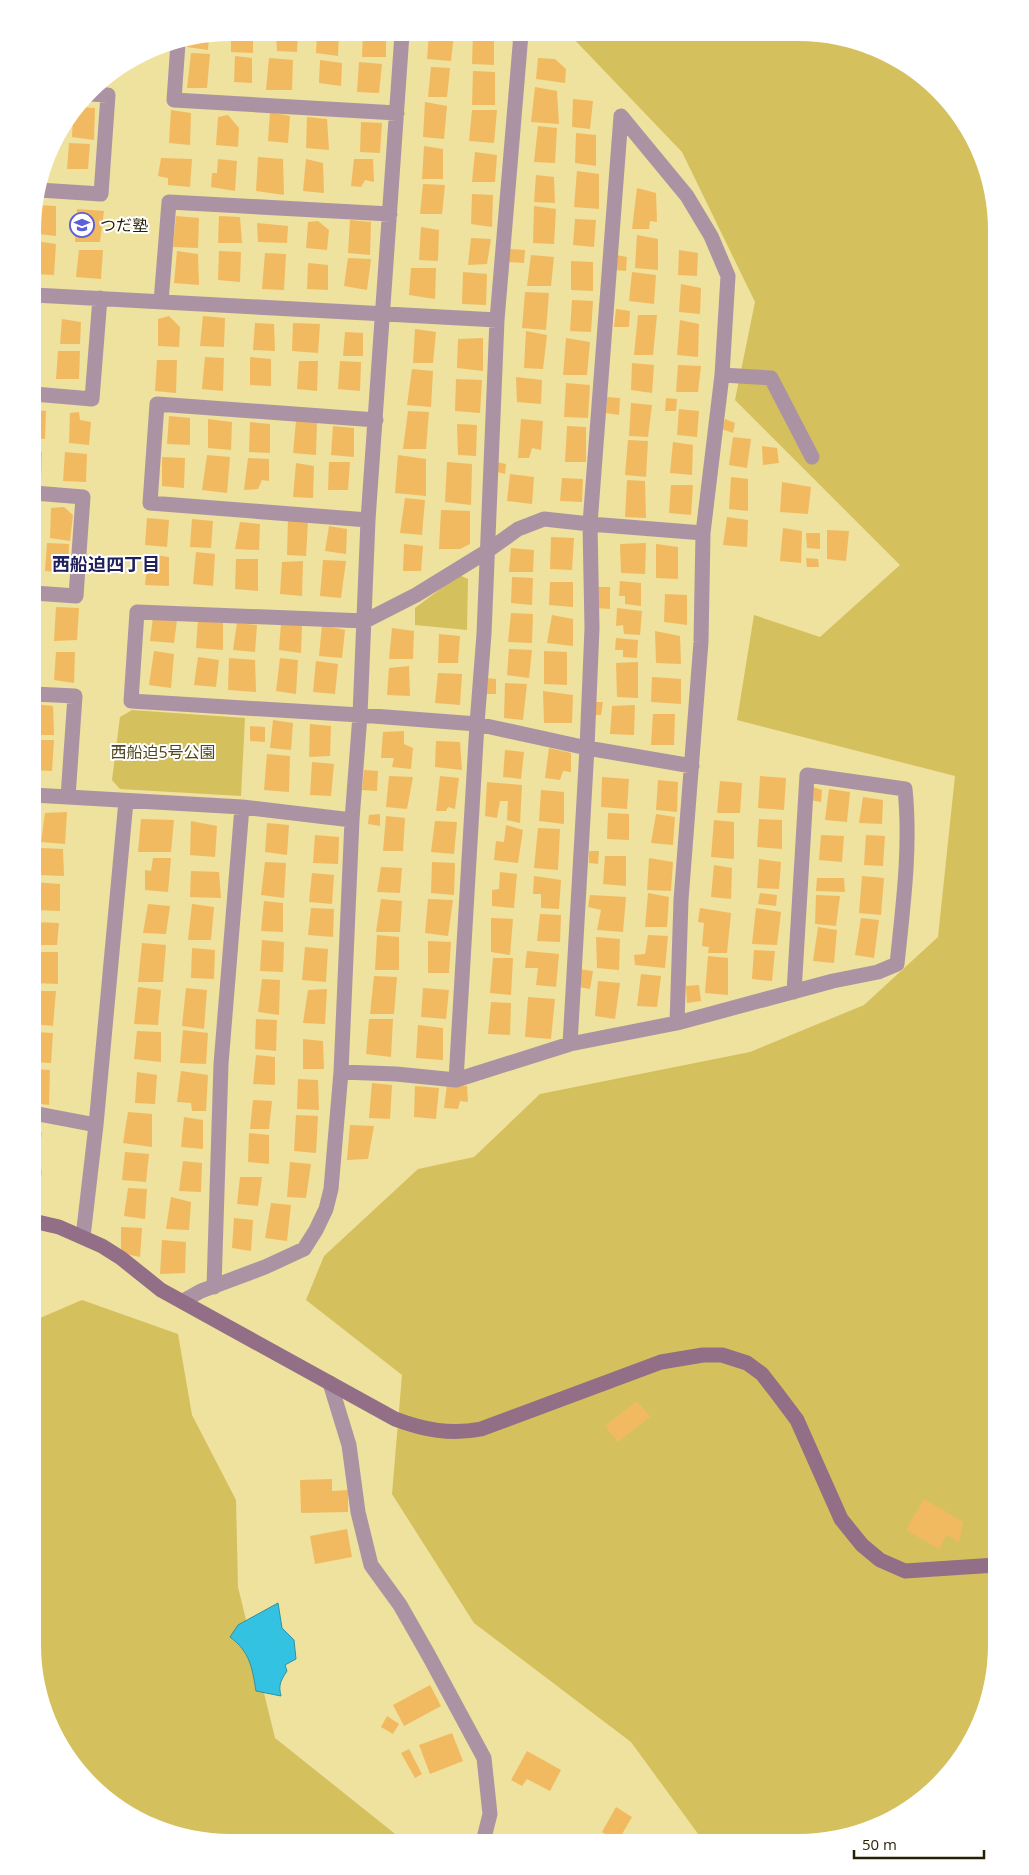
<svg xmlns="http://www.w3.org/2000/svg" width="1029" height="1875" font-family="'Open Sans','Noto Sans JP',sans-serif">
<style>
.green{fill:#d5c05e}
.water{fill:#34c2e2;stroke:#30919f}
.building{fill:#f1ba61}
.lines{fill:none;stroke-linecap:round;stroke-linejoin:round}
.street{stroke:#ac93a4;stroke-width:15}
.secondary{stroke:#926e87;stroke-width:15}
.labels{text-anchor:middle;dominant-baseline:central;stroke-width:4;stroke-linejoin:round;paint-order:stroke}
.poi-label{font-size:16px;fill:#251f04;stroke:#fff;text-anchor:start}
.park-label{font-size:16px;fill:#51481e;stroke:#fff}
.neighbourhood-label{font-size:18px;font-weight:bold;fill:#20215a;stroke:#fff}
</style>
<rect width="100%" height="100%" fill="#efe19e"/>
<path class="green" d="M570 35 837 36 886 53 929 81 963 120 986 167 996 231V1658L982 1720 956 1765 919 1802 862 1832 798 1842H704L631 1742 474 1623 392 1494 402 1375 306 1300 324 1256 418 1169 474 1157 540 1094 750 1052 864 1005 938 937 955 776 737 720 754 615 820 637 900 565 735 400 755 302 682 152Z
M459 575 468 579 467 630 415 625V608Z
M132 710 245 718 241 796 120 789 112 780 120 717Z
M82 1300 178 1334 192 1415 236 1500 238 1587 275 1738 404 1841H204L154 1827 100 1794 66 1755 43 1708 33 1644V1321Z"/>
<path class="water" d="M278 1603 282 1628 294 1640 296 1659 285 1665 287 1671C281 1680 278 1685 281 1696L256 1691C252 1667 250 1652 230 1637L238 1625Z"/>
<path class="building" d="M231 33H253V53L231 52Z
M276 33H298L297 52 277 51Z
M317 33H339L338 56 316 53Z
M363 33H386V57H362Z
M429 34H454L451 61 427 59Z
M473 34 494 36V65L472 64Z
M209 37 208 50 187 47 188 41Z
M191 53 210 54 207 88H187Z
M235 56 252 58V83L234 82Z
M269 58 293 60 292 90H266Z
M538 58 555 59 566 69 565 83 536 79Z
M320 60 342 63 341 86 319 83Z
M359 62 382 64 379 93 357 92Z
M431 67 450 68 447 97H428Z
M473 71 495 72V105H472Z
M535 87 557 91 559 124 531 122Z
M573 99 593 101 590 129 572 127Z
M425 102 447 106 444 139 423 137Z
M80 107 95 108 94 140 72 137 73 117Z
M171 110 191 113 190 145 169 143Z
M472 110H497L494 143 469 141Z
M270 112 290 116 288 143 268 141Z
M228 115 239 128 238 147 216 145 218 117Z
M307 117 327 119 329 150 306 148Z
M361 122 382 123 380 153 360 152Z
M538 126 557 128 555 163 534 162Z
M576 133 596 135V166L575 163Z
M69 143 90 144 88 169H67Z
M424 146 443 149V179H422Z
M475 152 497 155 495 182H472Z
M258 157 283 159 284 195 256 191Z
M161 158 192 159 190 187 168 185V178L158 176Z
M218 159 237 161 235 191 211 187 212 173H217Z
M306 159 323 163 324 193 303 191Z
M354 159H373L374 182 365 180 361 187 351 186Z
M577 171 599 174V209L574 207Z
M536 175 554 177 555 203 534 202Z
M423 184 445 185 442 214H420Z
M637 188 656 193 657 222 650 221 649 229H632Z
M472 194 493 195 492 227 471 224Z
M38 205 56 206V236L38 234Z
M534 206 556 209 554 244 533 243Z
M77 209 104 211 100 242H75Z
M176 216 199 218 198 248 173 247Z
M219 216 240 217 242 243H218Z
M575 219 596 220 594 247 573 245Z
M350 220 371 222 370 255 348 253Z
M318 221 329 230 327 250 306 248 308 222Z
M257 223 288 226 287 243 258 242Z
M421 227 439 230 438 261 419 260Z
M637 235 658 239V270L635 268Z
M471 238 491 239 487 264 468 265Z
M36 241 56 244 54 275 34 274Z
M509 249 525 250 524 263 508 262Z
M79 250H103L101 279 76 277Z
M679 250 698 253 697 276 678 275Z
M177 251 198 254 199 285 174 283Z
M219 251 241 252 240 282 218 280Z
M265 253 286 254 284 290 262 289Z
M531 255 554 257 551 286H527Z
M616 255 627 257 626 271 615 270Z
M348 258 371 259 367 290 344 286Z
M571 261 593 262V291L571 290Z
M308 263 328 265V290L307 289Z
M411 268H436L435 299 409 295Z
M463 272 487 274 486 305 462 304Z
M632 272 656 275 654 304 629 301Z
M681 284 701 288 700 314 679 312Z
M525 292 549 293 546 330 522 328Z
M572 300 593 301 591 332 570 331Z
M616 309 630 311 629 327H614Z
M638 315H657L653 355H634Z
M169 316 180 327 179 347 158 346V319Z
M203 316 225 318 224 347 200 346Z
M62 319 81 322 80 344H60Z
M680 320 699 324 698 357 677 355Z
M255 323 274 324 275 351 253 350Z
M293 323 320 324 318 353 292 351Z
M415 329 436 332 433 363H413Z
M526 331 547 335 543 369 524 368Z
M345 332 363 333V356H343Z
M483 338V371L457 368 458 339Z
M566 338 590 342 587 375H563Z
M58 351H80L79 379H56Z
M205 357 224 358 223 391 202 389Z
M250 357 271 359V386L250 385Z
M157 360H177L176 393 155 391Z
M299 361H318L317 391 297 389Z
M340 361 361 362 360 391 338 389Z
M632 363 654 365 652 393 631 390Z
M678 365 701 366 698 392H676Z
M412 369 433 371 431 407 407 405Z
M516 377 542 380 541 404 517 402Z
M456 379 482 380 480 413 455 411Z
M566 383 590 385 588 418 564 417Z
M607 397 620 398 619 415 606 413Z
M666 398 677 399 676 411H665Z
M631 403 652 405 648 437 629 436Z
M679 409 699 411 697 437 677 435Z
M34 410 46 411 45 439 34 438Z
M408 411 429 412 426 449H403Z
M79 412 80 420 91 422 89 445 69 443 70 413Z
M169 416 190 418V445L167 444Z
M208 419 232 422 231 450 208 448Z
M521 419 543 421 541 450 532 448 529 458H518Z
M725 419 735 423 733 433 722 429Z
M296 421H317L316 455 293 453Z
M250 422 270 424V453L249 452Z
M457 424 477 425 476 456 458 455Z
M333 426 354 428V457L331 455Z
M567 426 586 427V462H565Z
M733 437 751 439 747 468 729 465Z
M628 440 648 441 646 477 625 475Z
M673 442 693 445 692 475 670 473Z
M762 446 777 448 779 463 763 465Z
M34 451 42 452 41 479H34Z
M65 452 87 454 86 482 63 481Z
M207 455 230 457 227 493 202 490Z
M398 455 426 459V496L395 493Z
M162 457 185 458 184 488 162 486Z
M248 458 269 459V481L262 480 258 489 244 490Z
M329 462H350L348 490H328Z
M447 462 472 464 471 505 445 502Z
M495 462 506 464 505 474 493 471Z
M296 463 314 466 313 498 293 497Z
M510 474 534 477 532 504 507 501Z
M731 477 748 479V511L729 509Z
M562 478 583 479 582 502 560 501Z
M627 480 645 481 646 518 625 517Z
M782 482 811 487 808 514 780 512Z
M671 485H693L691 515 669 513Z
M405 498 425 500 422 535 400 533Z
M64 507 73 515 70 541 50 538 51 508Z
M441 510 470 511V544L460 549H439Z
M727 517 748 520 747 547 723 545Z
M147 518 169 520 167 547 145 545Z
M192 519 213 521 211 548 190 547Z
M288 520 308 521 306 556 287 555Z
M240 522 260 524 259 550 235 549Z
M329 526 347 529 346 554 325 551Z
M783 528 802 531 801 563 780 561Z
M827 530 849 531 846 561 827 559Z
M806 533H820V549L807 548Z
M551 537 574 538 572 570 550 569Z
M47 543 69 544 68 573 45 571Z
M646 543 645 574 621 573 620 544Z
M404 544 423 546 421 571H403Z
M656 544 678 547V579L656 578Z
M511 548 534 550 533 572H509Z
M196 552 215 554 213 586 193 584Z
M148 554 169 557V586L145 585Z
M806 558 818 559 819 567H807Z
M236 559H258V591L235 589Z
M323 560 346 561 341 598 320 596Z
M303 561 302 596 280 594 282 562Z
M512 577 533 578 532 605 511 603Z
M620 581 641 583V606L625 604V596H619Z
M550 582H573V607L549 605Z
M598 587H610V609L597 608Z
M665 594 687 595V625L664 622Z
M56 607 79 608 77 640 54 641Z
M617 608 642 611 640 635 624 634 623 625 616 626Z
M511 613 533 614 532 643 508 642Z
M552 615 573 619V646L547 643Z
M153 617 177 620 174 643 150 641Z
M198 619 223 620V650L196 648Z
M237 623 257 625 255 652 233 650Z
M281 623 302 625 301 653 279 650Z
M322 625 345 630 342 658 319 656Z
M392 628 414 631 413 659H389Z
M655 631 680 636 681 664 656 663Z
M439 634 460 636 458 663H438Z
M616 638 638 640 637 658 623 657V650H615Z
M509 649 532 650 529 678 507 675Z
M154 651 174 654 171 688 149 685Z
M544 651 567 652V685L544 684Z
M56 652H75L74 683 54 680Z
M198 657 219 660 216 687 194 685Z
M229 658 255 660 256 692 228 690Z
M280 658 298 660 296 694 276 691Z
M316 661 338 664 335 694 313 692Z
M638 662V698L617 697 616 663Z
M409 666 410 696 387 695 389 668Z
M438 673 462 674 460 705 435 703Z
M652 677 681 679V704L651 702Z
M484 678 496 679V694H483Z
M505 683 527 684 523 720 504 718Z
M543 691 573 695 572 723H544Z
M593 702H603L601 715H593Z
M34 704 53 706 54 735H34Z
M635 705 634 735 610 734 612 706Z
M653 714H675L674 745H651Z
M273 720 293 723 291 750 270 748Z
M310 724 331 726 330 756 309 757Z
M250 726 265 727V742L250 741Z
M404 731V744L413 748 411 769 392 767 394 758H381L383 732Z
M34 740H54L52 771 34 770Z
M436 741 460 742 462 770 435 767Z
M549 748 571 753V772L563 771 560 780 545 778Z
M505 750 524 752 521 779 503 777Z
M267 754 290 756 289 792 264 790Z
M312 762 334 764 331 796 310 795Z
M364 770 378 771 377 791 362 790Z
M389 776 413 777 407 809 386 807Z
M440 776 459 778 455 809 448 807 446 811H436Z
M760 776 786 778 784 810 758 808Z
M602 777 629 779 627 809 601 807Z
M658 780 678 782 677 812 656 810Z
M720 781 742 783 740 813H717Z
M487 782 522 785 520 823 507 820 508 801H500L497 818 485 816Z
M813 787 822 790 821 802 810 800Z
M829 789 850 792 847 822 825 820Z
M541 790 564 792V824L539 821Z
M863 797 883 800 882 824 859 823Z
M67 812 65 844 41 842 45 813Z
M608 813 629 814V840L607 839Z
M380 814V826L368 824 369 815Z
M656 814 675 817 673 845 651 843Z
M386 816 405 818 403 851H383Z
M141 819 174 820 171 852H138Z
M759 819 782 820V849L757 847Z
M714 820 734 822V859L711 857Z
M191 821 217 826 215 857 190 855Z
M435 821 457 822 454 854 431 852Z
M267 823 289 825 287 855 265 852Z
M506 825 523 830 518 863 494 860 496 841 504 842Z
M538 828 560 829 558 870 534 868Z
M315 835 339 837 338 864 313 863Z
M821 835 844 836 842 862 819 860Z
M866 835 885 836 883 866 864 865Z
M41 848 63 849 64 876 39 875Z
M589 851H599L598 864 589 863Z
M605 856H626V886L603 884Z
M153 858H171L168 892 145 890V870L151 871Z
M649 858 673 862 671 891 647 890Z
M759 859 781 862 779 889 757 888Z
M265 862 286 863 284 898 261 895Z
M432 862 455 863 454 895 431 893Z
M714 865 732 868 731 899 711 897Z
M381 867 402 868 400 893 377 892Z
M191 871 219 872 221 898 190 897Z
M500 872 517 874 514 908 492 906V890L499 889Z
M312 873 334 875 332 904 309 902Z
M534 876 561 880 559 909 541 908V894H533Z
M862 876 884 878 881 915 859 913Z
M817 878H844L845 892 816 891Z
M34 882 60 884V911L33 910Z
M648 893 669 897 667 927H645Z
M760 893 777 895 776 906 758 904Z
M590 895 626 897 623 932 597 930 601 910 588 907Z
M816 895 840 896 836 926 815 924Z
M381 899 402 901 400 932H376Z
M428 899 453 900 448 936 425 933Z
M264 901 283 903V932L261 931Z
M148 904 170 906 166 934 143 933Z
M192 904 214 907 211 940H188Z
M311 908 334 909 333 937 308 935Z
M700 908 731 913 727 953H708L709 947 702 946 704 923 698 922Z
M756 908 781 912 777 945 752 944Z
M540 914 561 915 560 942 537 941Z
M491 918 513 919 510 955 491 952Z
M861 918 879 920 874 958 855 955Z
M33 922 59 923 57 945H33Z
M818 927 837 930 834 963 813 961Z
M377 935 399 937V970H375Z
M648 935 668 936 665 968 635 965 634 955 645 954Z
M596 937 620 939 619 970 597 968Z
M262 940 284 942 283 972 260 971Z
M428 941 451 942 449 973H428Z
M142 943 166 945 163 982H138Z
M305 947 328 949 326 982 302 980Z
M192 948 215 950 214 979 191 978Z
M754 950 775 951 772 981 752 979Z
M527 951 559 954 556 987 536 985 538 968H525Z
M37 952H58V984L35 983Z
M708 956 728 958V995L705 993Z
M493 958H513L511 995 490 993Z
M579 969 593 971 590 989 578 987Z
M641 974 661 976 657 1007 637 1006Z
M374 976 397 977 394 1014H370Z
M262 979 280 980 279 1015 258 1012Z
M598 981 620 983 615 1019 595 1016Z
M699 985 701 1001 687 1003 686 986Z
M138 987 161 990 158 1025 134 1024Z
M186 988 207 990 204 1029 182 1026Z
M423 988 449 990 446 1019 421 1017Z
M327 989 325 1024 303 1023 308 990Z
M34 991H56L53 1026 33 1024Z
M528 997 555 999 551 1039 525 1037Z
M491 1002 511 1003 510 1035 488 1034Z
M256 1019 277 1020 276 1051 255 1049Z
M369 1019H393L391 1057 366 1054Z
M418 1025 443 1028V1060L416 1058Z
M183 1030 208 1033 206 1064 180 1063Z
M137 1031 161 1032V1062L134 1059Z
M33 1032 53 1033 51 1063 33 1062Z
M303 1039 323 1041 324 1069H303Z
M256 1055 275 1057V1085L253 1084Z
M33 1069 50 1070 49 1105 33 1103Z
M181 1071 208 1075 206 1111H192L191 1103 177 1102Z
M137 1072 157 1075 155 1104 135 1103Z
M298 1079 318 1080 319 1110 297 1109Z
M372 1083 392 1085 390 1119 369 1118Z
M447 1085 467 1086 468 1102 460 1101 458 1109 444 1108Z
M415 1086 439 1088 436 1119 414 1117Z
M253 1100 272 1101 269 1129H250Z
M128 1112 152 1114V1147L123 1143Z
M296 1115 318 1116 316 1153 294 1151Z
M184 1117 203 1120V1149L181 1147Z
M350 1125 374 1126 368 1159 347 1160Z
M33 1130 42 1133 36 1166H33Z
M249 1133 269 1135V1164L248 1162Z
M125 1152 149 1154 146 1182 122 1180Z
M183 1161 202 1163 201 1192 179 1191Z
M290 1162 311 1164 306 1198 287 1197Z
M33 1169 42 1171 36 1209 33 1208Z
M240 1177H262L258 1206 237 1204Z
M128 1188 147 1189 145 1219 124 1216Z
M171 1197 191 1202 189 1230 166 1229Z
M271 1203 291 1205 287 1241 265 1238Z
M234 1218 253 1220 251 1251 232 1248Z
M121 1227 142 1228 140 1257 121 1253Z
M162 1240 186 1242 185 1273 160 1274Z
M637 1401 650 1417 618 1442 605 1426Z
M332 1479V1491L348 1490V1512L301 1513 300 1480Z
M924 1499 963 1522 959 1542 947 1535 939 1549 906 1530Z
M347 1529 352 1557 315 1564 310 1536Z
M430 1685 441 1706 404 1726 393 1705Z
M387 1716 399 1724 393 1734 381 1727Z
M452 1733 463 1761 430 1774 419 1745Z
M409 1749 422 1774 415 1778 401 1753Z
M527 1751 561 1770 550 1791 527 1779 522 1786 511 1780Z
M616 1807 632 1817 618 1841 602 1832Z"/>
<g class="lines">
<path class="street" d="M178 43 174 100 397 113
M39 190 101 194 108 95 90 94
M34 295 497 320
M161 302 169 202 390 214
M722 375 771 378 812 457
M34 394 92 399 100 298
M368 520 150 503 157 404 376 420
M34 593 76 596 83 497 34 493
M34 694 75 696 68 797
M33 795 242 807 352 820
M677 1023 681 900 701 642 703 533 722 375 728 276 711 236 687 196 621 116 590 524 703 533
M570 1044 587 748 592 628 590 524 544 519 518 529 486 552 416 595 365 621 137 612 131 701 360 715 477 724 587 748 692 766
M341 1072 396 1074 456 1080 570 1044 677 1023 833 981 878 972 897 964C903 906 911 847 905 789L807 775 794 992
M456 1080 477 724 484 634 497 320 521 34
M33 1113 96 1125
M83 1237 96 1125 126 801
M214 1287 221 1064 242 807
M183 1301 201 1291 265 1267 304 1249 316 1230 326 1209 331 1189 341 1072 352 820 360 715 368 520 402 34
M330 1383 349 1445 358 1512 371 1565 400 1605 429 1656 484 1758 490 1814 483 1842"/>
<path class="secondary" d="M33 1221 59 1227 102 1246 121 1258 161 1290 395 1419C424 1430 451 1435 481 1429L661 1362 703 1355H722L747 1363 762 1374 776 1392 797 1420 841 1519 862 1545 880 1560 905 1571 996 1565"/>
</g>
<defs>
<symbol id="school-ring" viewBox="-11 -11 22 22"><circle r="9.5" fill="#fff" stroke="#5c5fd7" stroke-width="1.5"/><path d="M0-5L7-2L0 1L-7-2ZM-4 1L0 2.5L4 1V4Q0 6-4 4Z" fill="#5c5fd7"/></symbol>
</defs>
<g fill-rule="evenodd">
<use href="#school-ring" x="68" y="211" width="28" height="28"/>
</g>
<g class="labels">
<g class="poi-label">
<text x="100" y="225">つだ塾</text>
</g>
<g class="park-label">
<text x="163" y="752">西船迫5号公園</text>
</g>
<g class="neighbourhood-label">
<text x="106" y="564">西船迫四丁目</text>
</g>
</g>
<path d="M0 0H1029V1875H0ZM230 41H799A189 189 0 0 1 988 230V1645A189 189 0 0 1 799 1834H230A189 189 0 0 1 41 1645V230A189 189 0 0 1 230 41Z" fill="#fff" fill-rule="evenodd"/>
<path d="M854 1850v8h130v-8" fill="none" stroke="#251f04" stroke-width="2.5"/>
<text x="862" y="1850" font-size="15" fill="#251f04" stroke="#ffffff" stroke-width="4" paint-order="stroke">50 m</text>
</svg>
